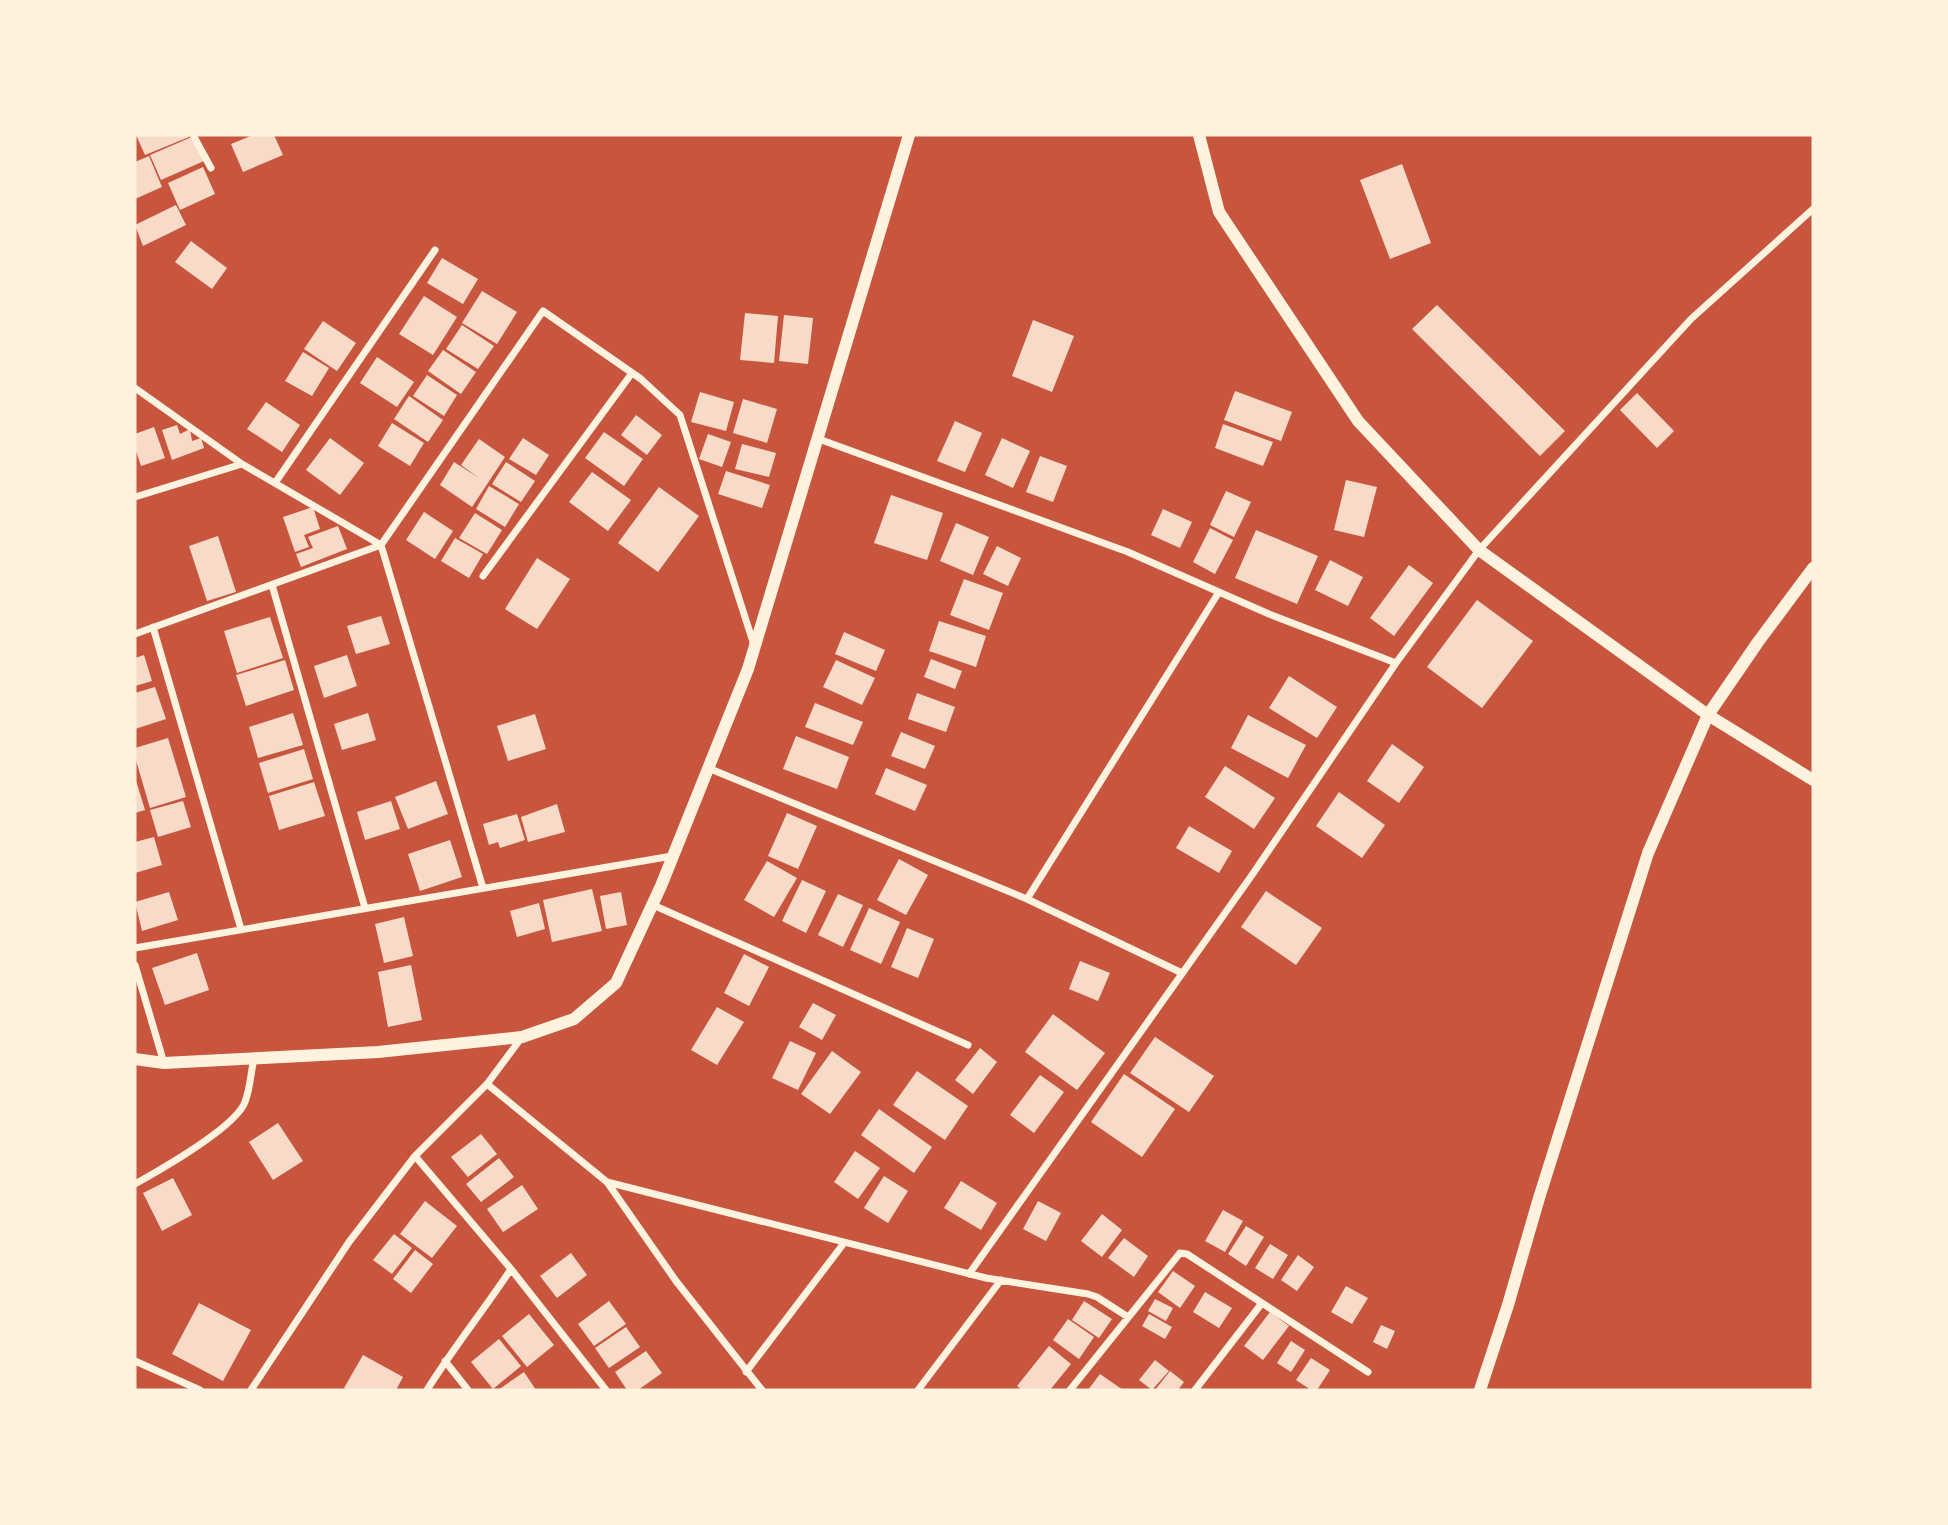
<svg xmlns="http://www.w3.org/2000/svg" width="1948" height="1525" font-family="Overpass,sans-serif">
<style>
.building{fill:#f7dbc8}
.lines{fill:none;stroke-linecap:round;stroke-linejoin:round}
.minor{stroke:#fff3e0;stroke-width:7}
.tertiary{stroke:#fff3e0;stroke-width:12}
</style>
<rect width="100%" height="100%" fill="#c8553d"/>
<path class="building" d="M136 135H188L189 137 145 155Z
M253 135H274L283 155 243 172 231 144Z
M194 136 204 161 161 180 150 155Z
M149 156 162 187 135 199V162Z
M1402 164 1431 243 1390 259 1360 180Z
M203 167 215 194 180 210 168 183Z
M176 205 186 225 143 246 135 225Z
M191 241 227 268 212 289 175 262Z
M442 258 478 279 463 304 427 283Z
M482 291 517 312 497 344 462 323Z
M424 296 457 317 433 355 399 334Z
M1437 305 1565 431 1540 456 1412 329Z
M745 313 778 316 774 363 740 360Z
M784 315 813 318 808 364 779 361Z
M1033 320 1074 336 1052 392 1012 376Z
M323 321 356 343 337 371 304 349Z
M462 325 494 346 478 369 446 349Z
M443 350 476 372 461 394 428 371Z
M303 352 329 368 312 396 285 381Z
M377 357 414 382 397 407 360 383Z
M427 375 457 395 444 416 413 396Z
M1235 391 1292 412 1281 441 1224 420Z
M700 392 734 402 726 431 691 422Z
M1637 393 1674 431 1657 448 1620 410Z
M409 396 443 420 428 442 394 419Z
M743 399 777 409 767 443 733 433Z
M266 402 300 425 282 452 247 429Z
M636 415 662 435 647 455 621 435Z
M955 421 982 433 965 472 937 461Z
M392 423 424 443 410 466 378 446Z
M1223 424 1273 442 1263 466 1215 448Z
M177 425 180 434 190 429 192 441 201 438 204 448 172 460 162 430Z
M154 427 165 458 141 466 135 448V434Z
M604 432 643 459 624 486 585 458Z
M708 434 731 442 722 467 699 459Z
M330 438 364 463 340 495 306 470Z
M523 438 549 455 536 475 509 459Z
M1002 438 1030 451 1013 488 985 475Z
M479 439 505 457 472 507 440 485 454 462 479 478 461 465Z
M742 444 776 453 769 477 735 469Z
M1040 456 1067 466 1053 502 1026 492Z
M506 462 535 481 521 502 492 484Z
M726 471 770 485 762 508 718 494Z
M592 472 631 500 608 531 569 502Z
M1346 480 1377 487 1364 537 1334 530Z
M489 486 519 504 505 527 476 509Z
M659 487 699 516 658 572 618 543Z
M1226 491 1251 502 1234 537 1210 525Z
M891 495 943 513 927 560 874 543Z
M313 507 320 529 304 535 309 547 295 552 283 517Z
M1163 509 1192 522 1180 548 1151 535Z
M424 512 453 531 435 559 406 540Z
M475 513 502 530 487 554 459 538Z
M956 523 989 537 973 575 940 561Z
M338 526 347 549 301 567 296 554 313 548 308 537Z
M1210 528 1233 540 1215 574 1193 562Z
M1256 530 1318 556 1297 604 1235 578Z
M218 536 236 592 207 601 189 546Z
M455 538 483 554 469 578 441 561Z
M997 546 1021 558 1008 586 983 574Z
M537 558 570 579 537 629 505 609Z
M1330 560 1363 577 1348 606 1315 590Z
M1409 565 1433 583 1394 636 1370 618Z
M964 579 1003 593 989 630 950 615Z
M1477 600 1533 641 1482 708 1427 667Z
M381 616 390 644 356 654 347 626Z
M270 617 283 658 237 673 224 631Z
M939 621 986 636 976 667 929 651Z
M844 632 885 650 876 671 835 654Z
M144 655 152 681 135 686V658Z
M347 655 357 686 324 698 314 666Z
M931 659 962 671 955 689 924 677Z
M285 660 294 690 246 706 236 675Z
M836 660 875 678 862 705 823 687Z
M1289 676 1337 707 1317 738 1269 708Z
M155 687 166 719 135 729V693Z
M917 693 955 707 946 732 908 719Z
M815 703 863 722 853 745 805 727Z
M293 713 303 745 258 758 249 727Z
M368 713 376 740 342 750 334 724Z
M535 714 546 749 508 761 497 726Z
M1248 715 1306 745 1288 778 1231 748Z
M901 732 935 746 925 769 891 756Z
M796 736 849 757 837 789 783 769Z
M168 738 186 797 150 808 135 757V748Z
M1392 744 1424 767 1399 803 1367 781Z
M304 749 313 779 268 793 259 763Z
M1225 766 1275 798 1254 829 1205 797Z
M886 768 927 785 915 811 875 794Z
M135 777 145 810 135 813Z
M436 781 448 814 408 829 395 797Z
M314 782 325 816 279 830 269 796Z
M1339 792 1385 825 1362 858 1316 826Z
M183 801 191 827 158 837 150 810Z
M391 801 400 829 365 840 357 812Z
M557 804 565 832 528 842 521 817Z
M787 813 817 826 798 869 768 856Z
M517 814 525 840 500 848 498 842 489 845 483 824Z
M1189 826 1232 851 1219 873 1176 848Z
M154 837 162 865 135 873V842Z
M450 840 462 877 420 891 408 854Z
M899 859 928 875 906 915 877 900Z
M767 861 797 878 774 917 744 900Z
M802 880 826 891 806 933 782 921Z
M592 889 602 931 552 942 543 900Z
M1266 891 1322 928 1296 965 1241 927Z
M169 892 178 920 142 931 135 902Z
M621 892 627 925 606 929 600 896Z
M838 894 863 905 843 947 818 935Z
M539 903 545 929 517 937 510 911Z
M869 908 900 922 881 964 850 950Z
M404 917 413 956 384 963 375 924Z
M907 928 934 939 918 978 891 967Z
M197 953 209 990 165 1005 152 968Z
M744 954 769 967 749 1006 724 993Z
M1080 961 1110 973 1098 1001 1069 989Z
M411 965 422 1020 388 1027 378 972Z
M813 1003 836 1015 822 1040 799 1027Z
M717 1007 744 1022 717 1065 691 1050Z
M1053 1014 1105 1053 1077 1090 1025 1052Z
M1155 1037 1214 1076 1189 1112 1130 1073Z
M790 1041 816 1053 798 1090 772 1078Z
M980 1048 997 1062 973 1094 955 1080Z
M832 1051 861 1072 830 1114 801 1094Z
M917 1071 968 1106 945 1140 893 1105Z
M1124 1074 1175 1109 1142 1157 1091 1122Z
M1040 1075 1064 1092 1034 1133 1010 1115Z
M879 1109 932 1147 914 1173 861 1135Z
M278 1123 303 1161 273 1180 249 1142Z
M481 1134 497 1154 468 1177 451 1157Z
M855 1151 880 1168 858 1199 834 1182Z
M499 1158 514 1177 481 1202 466 1184Z
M884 1176 908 1191 888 1223 864 1208Z
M173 1178 192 1215 162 1231 143 1193Z
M961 1181 997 1203 981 1230 944 1208Z
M522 1185 538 1209 503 1232 487 1209Z
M425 1201 457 1226 432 1258 400 1234Z
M1038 1201 1061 1213 1046 1241 1023 1229Z
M1223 1210 1243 1221 1225 1252 1205 1241Z
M1102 1214 1122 1230 1102 1257 1081 1241Z
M1246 1226 1264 1237 1246 1266 1228 1254Z
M394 1234 412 1248 392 1274 373 1260Z
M1124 1238 1148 1256 1134 1277 1108 1258Z
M1270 1244 1288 1255 1273 1279 1255 1268Z
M415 1250 433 1264 411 1293 393 1279Z
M571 1253 587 1275 557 1298 540 1276Z
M1298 1255 1314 1267 1297 1291 1281 1280Z
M1173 1271 1195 1286 1180 1308 1158 1292Z
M1346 1286 1368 1298 1352 1324 1331 1312Z
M1205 1292 1232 1308 1219 1328 1193 1312Z
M1155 1299 1173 1308 1166 1321 1148 1311Z
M609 1301 626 1324 594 1346 578 1324Z
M1084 1301 1112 1319 1099 1338 1072 1320Z
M199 1303 251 1330 223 1381 172 1354Z
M1270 1312 1289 1326 1263 1360 1244 1346Z
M529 1314 554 1345 527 1367 502 1336Z
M1149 1314 1172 1327 1165 1339 1142 1326Z
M1068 1319 1094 1337 1079 1359 1053 1340Z
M1381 1325 1395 1331 1387 1349 1373 1342Z
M626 1327 640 1347 609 1368 595 1348Z
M499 1339 521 1366 493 1389 471 1362Z
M1291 1341 1305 1350 1291 1372 1277 1363Z
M1049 1346 1071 1364 1050 1390H1022L1017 1386Z
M646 1351 662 1373 638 1390H627L615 1372Z
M363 1355 403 1377 396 1390H349L344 1388Z
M1311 1358 1330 1370 1317 1390H1311L1296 1380Z
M1155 1360 1169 1371 1152 1390 1139 1380Z
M1170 1371 1184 1382 1178 1390H1155Z
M524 1372 536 1390H498Z
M1100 1374 1123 1390H1088Z"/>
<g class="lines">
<path class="minor" d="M193 135 211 168
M135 388 242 464 381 545 483 888
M816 438 1128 552 1269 614 1396 663
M275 483 435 250
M135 497 242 464
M483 576 632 373
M272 585 365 908
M153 627 241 929
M135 634 381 545 543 311 641 379 680 415 754 645
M708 768 1027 899 1182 973
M1027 899 1219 592
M653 905 968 1045
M135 948 672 856
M135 965 164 1063
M487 1084 607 1182 676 1281 762 1390
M415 1156 511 1269 606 1390
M607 1182 986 1278 1088 1294 1097 1297 1128 1317
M135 1184C160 1170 235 1128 245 1102 250 1089 251 1072 254 1058
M969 1274 1252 875 1396 663 1479 550 1691 319 1813 209
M1262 1303 1368 1372
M135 1361 200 1390
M445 1361 468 1390
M746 1372 844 1243
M251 1390 349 1242 415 1156 487 1084 522 1037
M427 1390C453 1348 484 1310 511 1269
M918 1390 1001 1280
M1070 1390 1180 1253 1187 1254 1262 1303 1195 1390"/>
<path class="tertiary" d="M1199 135 1219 212 1358 421 1479 550 1708 715 1813 780
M135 1059 164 1063 378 1052 522 1037 574 1019 616 983 661 886 748 669 909 135
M1480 1390 1508 1305 1539 1198 1648 853 1708 715 1758 642 1813 568"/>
</g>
<rect width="1948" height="1525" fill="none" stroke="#fff3e0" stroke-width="273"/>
</svg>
